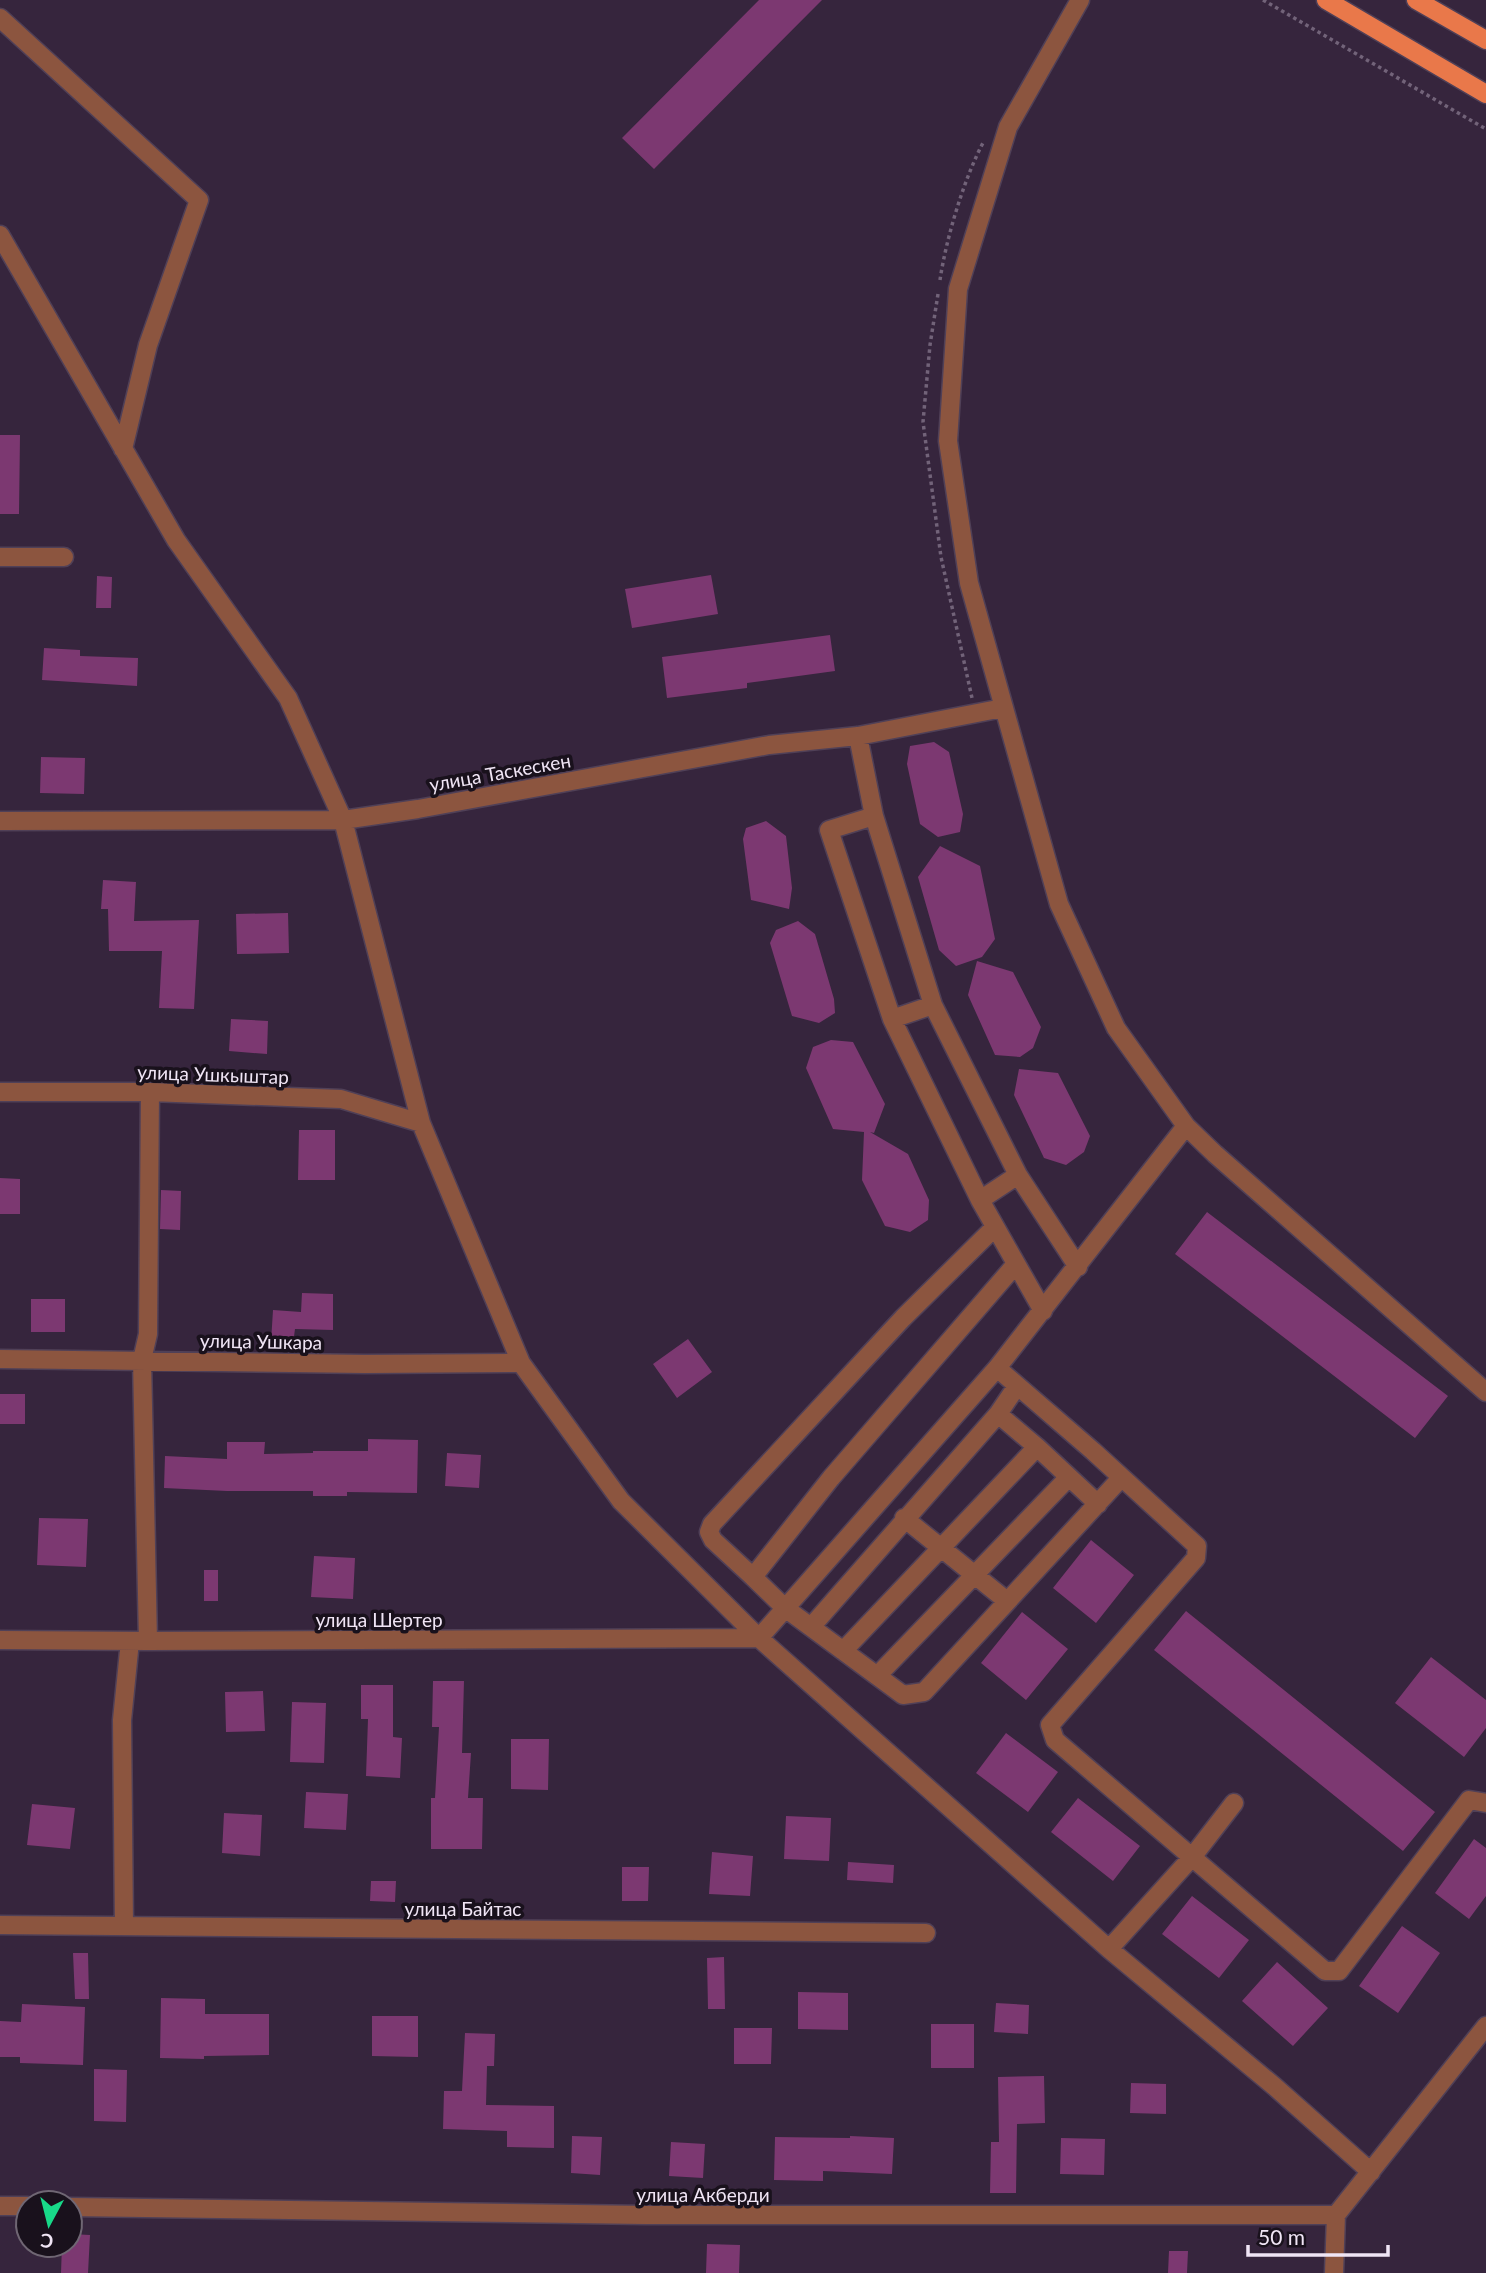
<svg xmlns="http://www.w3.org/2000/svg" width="1486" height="2273" font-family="Lato,sans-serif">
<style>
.building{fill:#7c3871}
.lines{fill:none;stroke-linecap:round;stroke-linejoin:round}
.minor-casing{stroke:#504057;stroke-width:21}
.major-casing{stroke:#504057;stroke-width:21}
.path{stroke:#726379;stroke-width:3.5;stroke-dasharray:3.5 3.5;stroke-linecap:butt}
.minor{stroke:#8c553f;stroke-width:18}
.major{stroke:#e9784a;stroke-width:18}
.labels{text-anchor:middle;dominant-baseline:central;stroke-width:7;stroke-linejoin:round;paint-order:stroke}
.street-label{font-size:19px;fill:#f0e5f5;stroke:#19111c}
</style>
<rect width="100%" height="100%" fill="#36253d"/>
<path class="building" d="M759 0H822L654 169 622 138Z
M0 435H20L19 514H0Z
M711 575 718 614 632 628 625 589Z
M97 576 112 577 111 608H96Z
M830 635 835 671 747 683V688L667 698 662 657Z
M44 648 80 650V656L138 658 137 686 42 680Z
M934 742 949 752 963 814 960 832 938 837 920 824 907 764 910 746Z
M41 757 85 758 84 794 40 793Z
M766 821 786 836 792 888 789 909 751 900 743 839 746 828Z
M940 846 980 866 995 939 982 957 956 966 939 950 918 877Z
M103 880 136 882 134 921 199 920 194 1009 159 1008 162 951H109L108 909H101Z
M288 913 289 953 237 954 236 914Z
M798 921 815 934 834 999 835 1013 819 1023 792 1016 770 943 776 930Z
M977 961 1013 972 1041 1027 1033 1048 1020 1057 995 1055 968 995Z
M231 1019 268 1021 267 1054 229 1051Z
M831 1040 853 1042 885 1104 874 1133 870 1132 908 1154 929 1200 928 1220 910 1232 885 1226 862 1180 864 1132 833 1129 806 1068 813 1047Z
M1019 1069 1058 1073 1090 1136 1084 1152 1066 1165 1044 1158 1014 1095Z
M299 1130H335V1180H298Z
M0 1178 20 1179V1214H0Z
M161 1190 181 1191 180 1230 160 1229Z
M1207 1212 1448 1396 1415 1438 1175 1254Z
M302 1293 333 1294V1330L295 1329 293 1344 271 1342 273 1310 301 1312Z
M31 1299H65V1332H31Z
M688 1339 712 1372 677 1398 653 1364Z
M0 1394H25V1424H0Z
M368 1439 418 1440 417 1493 347 1492V1496H313V1491H227L164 1488 165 1456 227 1459V1442H265L264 1454 313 1453V1451H368Z
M447 1453 481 1455 479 1488 445 1486Z
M39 1518 88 1519 86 1567 37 1565Z
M1091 1540 1134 1575 1096 1623 1053 1588Z
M314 1556 355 1558 353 1599 311 1597Z
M204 1570H218V1601H204Z
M1186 1611 1435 1812 1403 1851 1154 1650Z
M1022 1612 1068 1649 1026 1700 981 1663Z
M1431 1657 1486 1700V1728L1464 1757 1395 1703Z
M433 1681H464L462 1753H471L468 1798H483L482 1849H431V1798H435L439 1727H432Z
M361 1685H393V1737L402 1738 400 1778 366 1776 368 1719H361Z
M263 1691 265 1731 226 1732 225 1692Z
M292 1702 326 1703 324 1763 290 1762Z
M1006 1733 1058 1772 1028 1812 976 1773Z
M511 1739H549L548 1790 511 1789Z
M306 1792 348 1794 346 1830 304 1828Z
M1078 1798 1140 1846 1113 1881 1051 1832Z
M32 1804 75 1808 70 1849 27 1845Z
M224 1813 262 1815 260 1856 222 1853Z
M786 1816 831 1818 829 1861 784 1859Z
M1474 1839 1486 1848V1896L1469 1919 1435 1893Z
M712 1852 753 1856 750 1896 709 1894Z
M848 1862 894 1865 893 1883 847 1880Z
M622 1867H649L648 1901H622Z
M371 1881H396L395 1902 370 1901Z
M1192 1896 1249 1940 1219 1978 1162 1934Z
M1402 1926 1440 1953 1398 2013 1359 1986Z
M73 1953H88L89 1999H75Z
M724 1957 725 2009H708L707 1958Z
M1277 1962 1328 2008 1293 2046 1242 2001Z
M798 1992 848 1993V2030L798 2029Z
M161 1998 205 1999V2014H269V2055L204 2056V2059L160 2058Z
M996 2003 1029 2005 1028 2034 994 2032Z
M22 2004 85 2007 83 2065 20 2063V2057H0V2021L21 2022Z
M372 2016H418V2057L372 2056Z
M931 2024H974V2068H931Z
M734 2028H772L771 2064H734Z
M465 2033 495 2034 494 2066H487L486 2105 554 2106V2148L507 2147V2131L443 2129 444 2091H462Z
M94 2069 127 2070 126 2122 94 2121Z
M1044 2076 1045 2123 1017 2124 1016 2193H990L991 2142H999L998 2077Z
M1131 2083 1166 2084V2114L1130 2113Z
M572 2136 602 2137 600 2175 571 2173Z
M850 2136 894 2138 892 2174 823 2171V2181L774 2180 775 2137 850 2138Z
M1061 2138 1105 2139 1104 2175 1060 2174Z
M671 2142 705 2144 703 2178 669 2176Z
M70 2234 90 2235 88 2273H61L62 2245H70Z
M707 2244 740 2245 739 2273H706Z
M1169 2251H1188L1187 2273H1168Z"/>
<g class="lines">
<defs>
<path id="minor" d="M0 18 199 200 148 345 123 449
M0 235 176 540 288 698 343 820 421 1123 521 1363 621 1501 759 1638 1109 1949 1274 2086 1371 2172
M0 557H64
M858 736 874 816
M0 821 343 820 418 809 769 745 858 736 1003 708
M892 1019 933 1005
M0 1092H150L341 1099 421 1123
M1186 1126 1215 1154 1486 1392
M1018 1175 1078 1267
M980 1200 892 1019 829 830 874 816 933 1005 1018 1175 980 1200 1043 1311
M1016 1264 831 1478 753 1577 785 1608 903 1695 924 1692 1121 1478
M0 1359 365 1364 521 1363
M997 1368 1093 1451 1197 1546 1196 1558 1050 1725 1055 1740 1325 1971H1339L1469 1800 1486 1803
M998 1414 1037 1447 1098 1504
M904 1518 1007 1601
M753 1577 713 1540 709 1532 712 1524 903 1318 995 1227
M811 1627 998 1414 1017 1386
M0 1640 148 1641 759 1638 997 1368 1186 1126 1116 1028 1059 904 969 583 948 441 958 289 1008 127 1080 0
M148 1641 142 1360 148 1334 150 1092
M843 1651 1037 1447
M877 1676 1069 1477
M0 1925 926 1933
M124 1926 122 1720 130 1641
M1109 1949 1193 1856 1234 1803
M0 2206H28
M70 2207 645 2215H1336
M1334 2273 1336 2215 1486 2026"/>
<path id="major" d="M1326 0 1486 94
M1416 0 1486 40"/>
</defs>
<use href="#minor" class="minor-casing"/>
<use href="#major" class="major-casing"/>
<path class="path" d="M1263 0 1486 129
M940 280C946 239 964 178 984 141
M938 294 930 345 923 422 941 557 972 698"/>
<use href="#minor" class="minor"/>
<use href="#major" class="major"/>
</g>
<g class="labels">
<g class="street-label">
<text transform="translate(500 772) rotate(-10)">улица Таскескен</text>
<text transform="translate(213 1074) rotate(2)">улица Ушкыштар</text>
<text transform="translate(261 1341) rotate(1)">улица Ушкара</text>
<text x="379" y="1619">улица Шертер</text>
<text x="463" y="1908">улица Байтас</text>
<text x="703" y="2194">улица Акберди</text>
</g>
</g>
<g transform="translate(49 2224) rotate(187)"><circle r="33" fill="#19111c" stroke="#6f6673" stroke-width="2"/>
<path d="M0-5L12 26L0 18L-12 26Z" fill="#18d989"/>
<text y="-10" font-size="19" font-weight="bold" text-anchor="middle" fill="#f0e5f5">С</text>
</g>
<path d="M1248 2245v10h140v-10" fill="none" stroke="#f0e5f5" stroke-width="3.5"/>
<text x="1258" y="2245" font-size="21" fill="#f0e5f5" stroke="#19111c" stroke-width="5" paint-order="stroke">50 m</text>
</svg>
